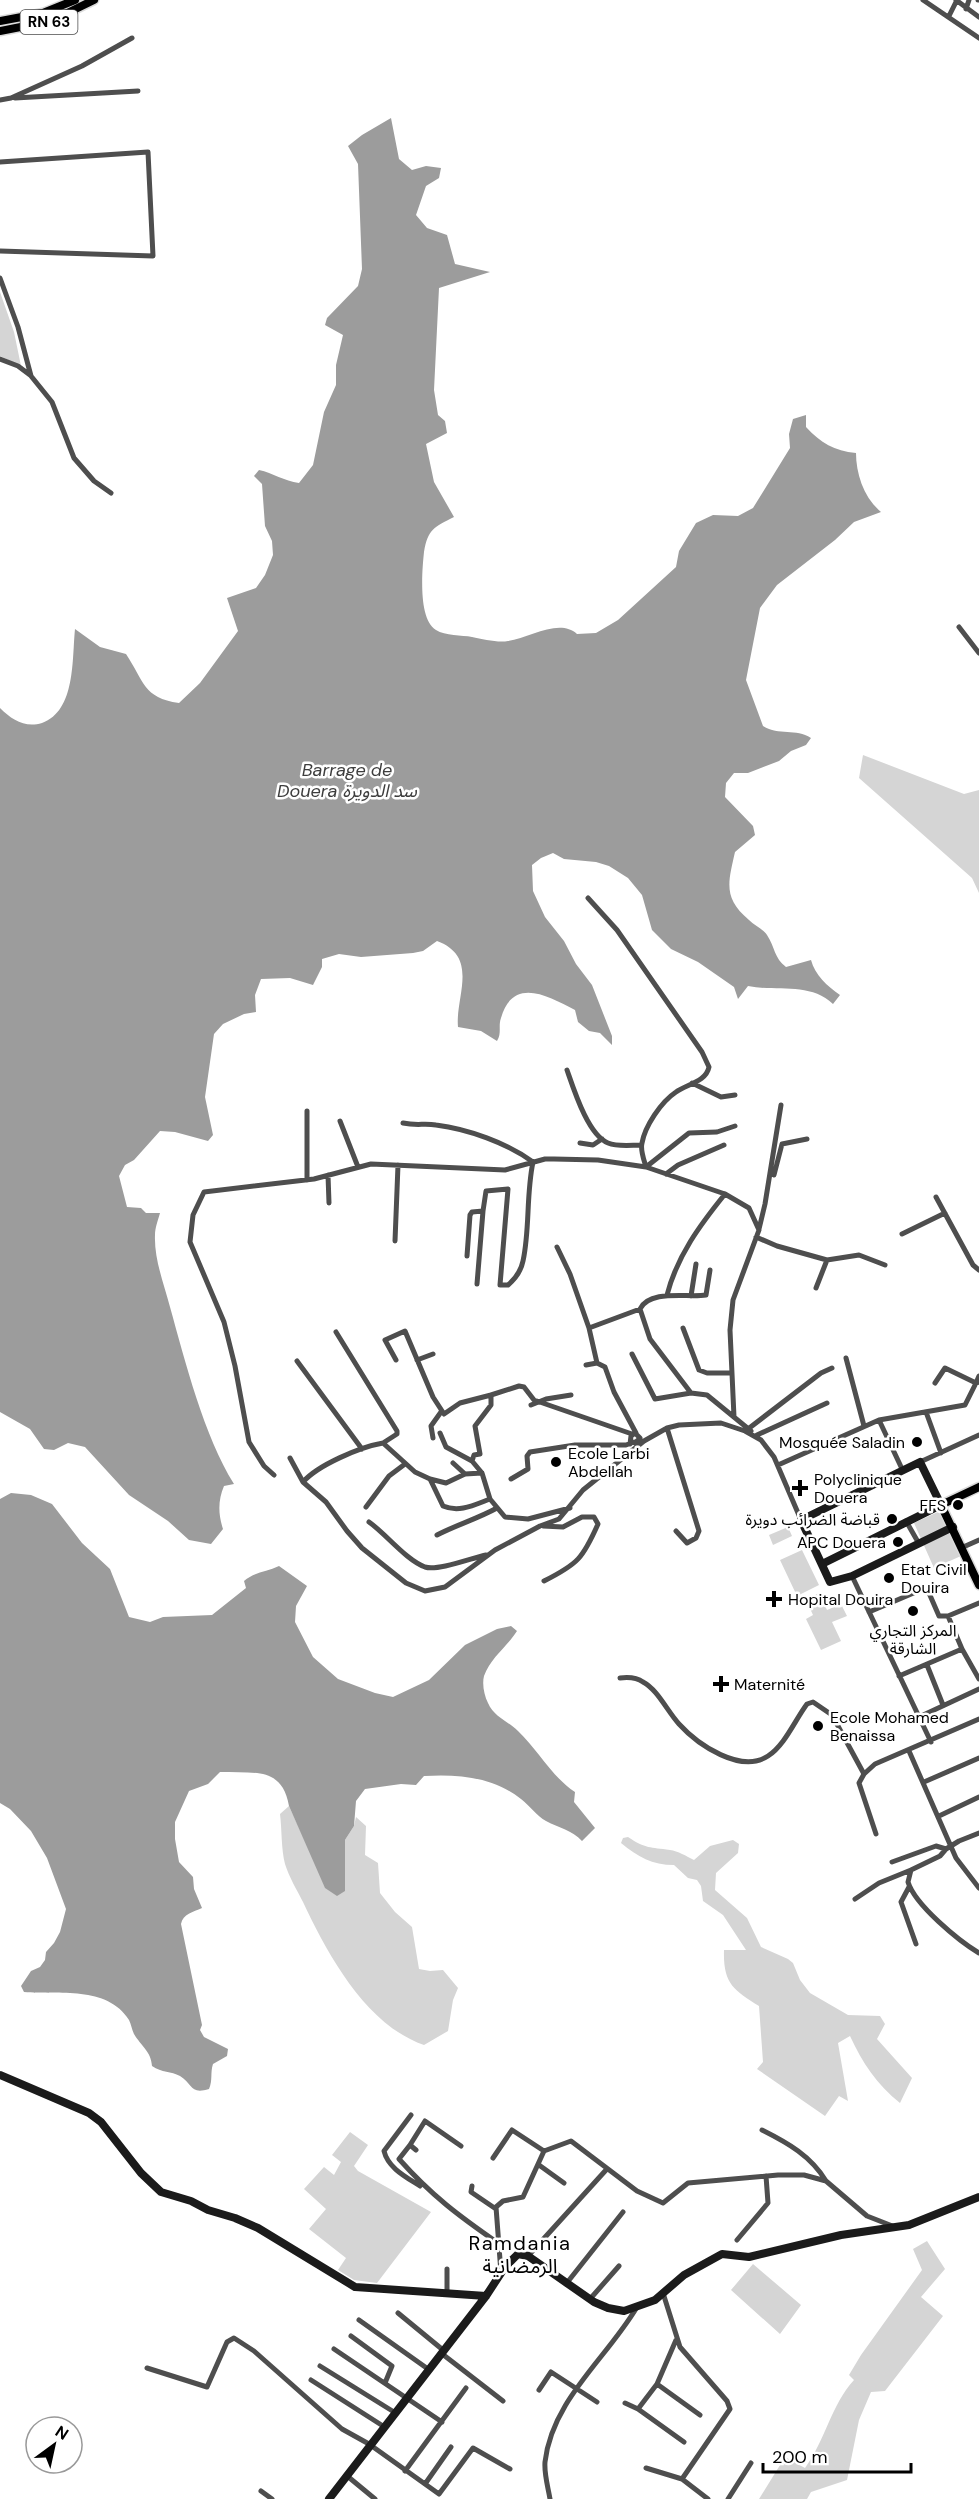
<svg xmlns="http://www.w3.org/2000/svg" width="979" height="2499" font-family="'DM Sans','Noto Sans Arabic',sans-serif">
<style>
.green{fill:#d5d5d5}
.water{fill:#9c9c9c}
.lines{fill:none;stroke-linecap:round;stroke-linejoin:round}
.primary-casing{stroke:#dbdbdb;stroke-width:11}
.street{stroke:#4e4e4e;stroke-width:5}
.secondary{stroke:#1b1b1b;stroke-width:8}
.primary{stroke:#000;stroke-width:8}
.poi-dot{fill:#000;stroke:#fff;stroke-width:2}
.labels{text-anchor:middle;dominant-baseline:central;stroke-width:5;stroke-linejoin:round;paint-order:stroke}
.shield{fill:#fff;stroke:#4c4c4c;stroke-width:1.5}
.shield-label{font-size:15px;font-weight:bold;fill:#000}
.poi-label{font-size:16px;fill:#000;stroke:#fff;text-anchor:start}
.water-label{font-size:18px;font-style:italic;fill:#3d3d3d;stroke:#fff}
.quarter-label{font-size:20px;letter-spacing:1.5px;fill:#000;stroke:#fff}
</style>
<rect width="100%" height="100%" fill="#fff"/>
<path class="green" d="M0 292 14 332 21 366 0 356Z
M863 755 964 794 979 790V893L972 878 859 778Z
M940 1511 961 1556 934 1568 914 1523Z
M788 1527 792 1536 773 1545 769 1535Z
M802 1550 819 1585 797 1596 780 1560Z
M819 1593 827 1610 841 1604 847 1616 832 1622 841 1641 821 1650 806 1619 813 1615 806 1600Z
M289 1806 311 1854 345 1891V1840L354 1826 356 1817 366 1826 365 1855 378 1863 380 1893 395 1912 412 1927 419 1969 430 1971 443 1970 458 1988 453 2000 448 2031 424 2045C366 2025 328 1955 303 1902 297 1890 289 1877 285 1864 281 1849 282 1830 280 1814Z
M628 1837C646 1849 650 1847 670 1850 678 1851 686 1856 694 1860L710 1846 733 1840 739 1844 738 1853 716 1873 715 1890 747 1918 761 1947 788 1959 793 1963 800 1980 810 1993 848 2015 880 2016 885 2024 877 2039 912 2078 900 2103C877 2085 862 2062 850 2036L838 2043 848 2101 839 2096 825 2116 757 2069 763 2062 759 2006C733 1990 723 1983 724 1950H746L723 1915 703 1901 701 1886 697 1880 688 1878 674 1865C652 1865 638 1857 621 1843L623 1838Z
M350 2132 368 2145 354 2166 358 2171 431 2212 377 2283 354 2280 338 2270 346 2258 309 2229 326 2209 304 2189 324 2167 334 2175 341 2162 332 2155Z
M927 2241 945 2269 921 2297 943 2316 885 2391 871 2392 859 2420 847 2480 811 2492 807 2499H759L785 2457 805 2468C826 2439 831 2405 854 2380L849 2375 861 2355 922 2270 913 2249Z
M753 2264 801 2305 780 2334 731 2290Z"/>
<path class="water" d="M391 118 399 159 412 170 426 166 441 168 439 178 426 186 416 215 427 228 447 235 455 264 490 272 439 288 434 390 438 415 445 421 447 433 426 444 434 482 454 517C434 527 428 529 424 552 422 571 418 619 436 630 445 636 462 635 472 637 483 639 498 643 508 641 530 638 559 618 577 634L596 633 618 620 676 567 679 551 696 523 713 515 738 516 753 508 790 448 789 434 793 419 806 415V427C821 443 834 451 856 453 856 474 864 498 881 512L854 522 835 540 777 585 760 608 746 680 763 726C779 736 796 728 811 738L806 745 791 751 779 761 748 773H734L726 783 725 797 753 826 755 835 735 852C728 883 723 898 749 920 754 925 763 929 767 935 775 947 774 958 786 967L811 960C815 975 827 986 840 995L833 1004C810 982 778 992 748 986L738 999 734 987 698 962 671 949 652 930 642 895 628 878 609 866 596 862 564 859 553 853 541 858 532 865 533 891 545 917 564 941 576 964 592 985 612 1036V1045L600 1033 589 1031 578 1022 575 1010C548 996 513 976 501 1018 498 1026 502 1033 497 1041L481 1031 458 1027C455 997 480 957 437 941L423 951 413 953 361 957 339 954 322 959V967L313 985 290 978 261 979 255 995 256 1012 244 1014 223 1024 214 1034 205 1097 213 1135 208 1141 175 1132 160 1131 134 1160 125 1165 119 1176 127 1207 141 1208 146 1213H160C158 1220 155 1228 155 1235 154 1259 164 1284 170 1307 185 1361 204 1436 234 1484L224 1486C218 1500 218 1514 223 1529L211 1544 189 1540 168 1521 129 1495 85 1447 68 1443 54 1450 44 1449 30 1429 0 1412V708C12 720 25 728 42 723 76 711 72 658 75 629L100 647 126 654C144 681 143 698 179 703L200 683 238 631 227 598 256 588 265 575 273 555 272 541 265 526 262 484 254 476 259 470C273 473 284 481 299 483L313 465 324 412 336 385V365L343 335 325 325 327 318 358 286 362 269 358 164 348 146 362 135Z
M11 1493 31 1495 52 1504 82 1543 110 1569 129 1617 150 1622 163 1617 212 1615 246 1588 244 1581C254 1572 266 1572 279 1566L307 1586 296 1606 295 1622 313 1657 338 1679 375 1693 393 1697 429 1680 465 1645 497 1629 511 1626 517 1631C507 1647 491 1657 484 1676 482 1684 484 1695 488 1703 494 1717 508 1721 518 1731 538 1750 552 1777 575 1792L574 1802 595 1828 582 1841C572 1830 559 1828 546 1821 537 1816 530 1806 521 1799 493 1777 459 1774 424 1776L416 1785 401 1784 365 1789 356 1801 354 1826 345 1840V1891L337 1896 325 1888 289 1806C282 1765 252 1774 220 1772L208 1784 189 1791 175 1822V1839L179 1862 193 1877 194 1889 202 1908C193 1912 183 1914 181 1924L202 2025 200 2030 204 2037 228 2049 227 2056 213 2064C210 2073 213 2080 209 2089 190 2095 193 2084 180 2076 171 2071 162 2073 152 2066 151 2051 141 2046 134 2034 132 2030 131 2024 129 2020 107 1985 58 1995 24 1992L21 1986 31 1971 40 1967 45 1960 46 1952 54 1943 60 1932 66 1909 47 1858 31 1831 10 1809 0 1803V1499Z"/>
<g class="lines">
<defs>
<path id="primary" d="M0 21 43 13 75 0
M0 31 51 21 94 0
M979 1487 941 1505 979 1585"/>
</defs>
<use href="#primary" class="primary-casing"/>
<path class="street" d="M923 0 979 38
M956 0 979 17
M978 0H979
M966 9 969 0
M949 16 957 0
M15 98 138 91
M0 100 11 98 82 66 132 38
M0 162 148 152 153 256 0 251
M0 278 18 327 31 376 52 402 74 458 94 481 111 493
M0 359 18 366 30 375
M959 627 979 653
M588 898 617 930 702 1052 709 1067C706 1082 687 1084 676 1092 661 1102 645 1126 642 1143 640 1150 644 1160 646 1167L689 1133 717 1132 735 1126
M567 1070C574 1090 588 1135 608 1143 618 1147 631 1145 641 1145
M692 1083 721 1097 735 1095
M340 1121 358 1167
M403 1123C417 1126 424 1123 436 1125 468 1129 507 1143 533 1162 526 1195 530 1229 523 1261 521 1271 515 1279 508 1285H500L508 1189 486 1191 483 1211 477 1284
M580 1143 593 1145 602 1139
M666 1174 678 1165 724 1145
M328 1175 329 1203
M774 1175 782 1144 807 1139
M307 1180V1111
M936 1197 973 1265 979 1270
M759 1229 765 1204 781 1105
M902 1234 945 1213
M756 1237 777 1246 827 1260 859 1255 885 1265
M395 1241 398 1165
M557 1247 570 1274 589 1328 597 1363
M467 1256 470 1215 472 1212 483 1211
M816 1288 827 1260
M667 1295C677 1256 700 1225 725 1194
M691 1296 696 1264
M589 1328 640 1309
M683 1328 699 1370 707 1373H732
M336 1332 397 1431V1434L383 1443
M632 1354 655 1399 691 1393 707 1395 751 1431
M846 1358 864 1426
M396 1360 385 1340 405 1331 433 1397 444 1414 460 1403 491 1395V1405L475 1426 480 1454 474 1455 472 1461 482 1473 490 1499 505 1517 528 1519 570 1508
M417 1360 433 1354
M297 1361 362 1449
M586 1365 597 1363 605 1367 614 1392 636 1433
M935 1383 945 1368 976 1383 979 1376
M691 1393 650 1339 640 1309C650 1289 688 1298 706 1295L710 1270
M491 1395 519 1386 524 1387 534 1400 632 1434
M531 1405 546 1399 571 1395
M926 1412 941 1453
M879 1420 903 1471
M667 1428 699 1531 696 1538 687 1543 676 1531
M748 1429 821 1373 832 1368
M440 1433 446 1447 472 1461
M757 1435 827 1403
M433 1438 431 1426 441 1412
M630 1444 631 1436 635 1433 640 1438 635 1443
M290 1458 303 1482 326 1502 347 1531 362 1548 406 1583 425 1591 445 1587 495 1550 540 1526 559 1519 583 1490 644 1441 667 1428 679 1425 721 1423 745 1431 761 1440 774 1457 801 1520
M920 1462 979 1435
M453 1463 465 1474
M778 1465 879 1420 965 1405 976 1383 979 1382
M274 1475 264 1466 249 1442 235 1366 224 1322 190 1242 193 1215 204 1192 314 1179 371 1164 505 1170 545 1159H554L598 1160 646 1167 725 1194 749 1208 759 1230 733 1300 730 1330 734 1417
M430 1479 443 1506C459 1513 474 1505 490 1499
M511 1479 528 1469 527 1456 530 1452 575 1445H626L634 1442
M303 1482C318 1465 360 1447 383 1443L415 1472 430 1479 446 1483 465 1474 482 1473
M366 1507 389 1476 405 1464
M906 1521 918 1542
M369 1522C386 1534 406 1560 425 1567 438 1571 472 1558 486 1555
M543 1526 563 1527 582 1517H594L598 1524C583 1558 578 1564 544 1581
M437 1535C456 1525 477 1519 497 1508
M961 1548 979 1540
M852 1576 931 1742
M869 1612 923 1589 929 1593 939 1616H948
M962 1649 979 1679
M927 1665 943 1705
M899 1676 962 1649 948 1616 979 1603
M620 1678C628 1677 636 1677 643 1682 658 1690 667 1711 679 1724 698 1745 741 1774 768 1756 785 1745 795 1720 807 1704L813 1702 832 1715 864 1774
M919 1717 979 1689
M909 1751 956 1858 979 1888
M924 1782 979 1758
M939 1816 979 1797
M979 1833 959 1841 946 1849 940 1856 911 1870 908 1882C915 1905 959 1941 979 1953
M876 1834 859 1783 864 1774 875 1764 979 1719
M892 1862 936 1846 946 1849
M909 1887 901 1902 916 1944
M855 1899 879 1883 911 1870
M411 2115 384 2151C388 2168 406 2177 420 2186
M762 2130C788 2143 811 2156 826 2181
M410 2145 425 2121 461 2146
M416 2150 410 2145 399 2159C432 2196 459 2216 498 2243
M493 2158 512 2130 544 2151
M539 2165 564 2183
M472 2186 471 2192 496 2209
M737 2240 768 2203 766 2176
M528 2256 606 2170
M447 2269V2292
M501 2273 496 2207 503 2201 523 2197 544 2151 571 2141 637 2191 663 2203 688 2183 778 2175H804L826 2181 867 2216 895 2227
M566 2284 623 2212
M663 2293 680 2347 727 2401 730 2409 682 2479 708 2499
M590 2299 619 2266
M398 2313 443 2350
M359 2320 428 2369
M351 2336 392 2366 385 2383
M676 2340 657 2384 638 2409 684 2442
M334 2349 442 2422
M441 2353 503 2401
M320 2366 394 2412
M147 2368 207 2387 227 2342 234 2338 254 2351 342 2429 369 2444 439 2494 473 2448 510 2469
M311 2380 383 2426
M657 2384 700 2415
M539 2390 551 2372 597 2402
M625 2403 638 2409
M646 2468 682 2479
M405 2471 466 2388
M346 2475 375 2499
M425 2484 451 2447
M261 2491 272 2499
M550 2499C548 2487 544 2474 545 2462 552 2400 607 2358 637 2307
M728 2499 751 2463"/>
<path class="secondary" d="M822 1564 941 1505 920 1462 801 1520 830 1582 852 1576 953 1527
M0 2075 89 2113 101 2122 141 2173 161 2192 191 2201 208 2210 235 2218 258 2228 355 2287 486 2296
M329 2499 486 2296 505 2267 518 2254 528 2256 594 2302 608 2308 624 2311 655 2300 684 2275 722 2254 749 2257 841 2235 909 2225 979 2197"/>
<use href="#primary" class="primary"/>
</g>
<g class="poi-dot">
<circle cx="917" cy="1442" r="6"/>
<circle cx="556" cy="1462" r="6"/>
<path d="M797 1479h6v6h6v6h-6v6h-6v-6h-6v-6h6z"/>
<circle cx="958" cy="1505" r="6"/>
<circle cx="892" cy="1519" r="6"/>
<circle cx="898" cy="1542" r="6"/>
<circle cx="889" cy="1578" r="6"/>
<path d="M771 1590h6v6h6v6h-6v6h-6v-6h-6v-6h6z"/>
<circle cx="913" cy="1611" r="6"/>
<path d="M718 1675h6v6h6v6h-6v6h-6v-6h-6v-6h6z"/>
<circle cx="818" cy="1726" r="6"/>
</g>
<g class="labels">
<rect class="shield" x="20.5" y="10" width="57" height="24" rx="4.5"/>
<g class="shield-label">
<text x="49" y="22">RN 63</text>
</g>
<g class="poi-label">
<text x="905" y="1442" text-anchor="end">Mosquée Saladin</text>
<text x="568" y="1453">Ecole Larbi<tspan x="568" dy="18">Abdellah</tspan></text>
<text x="814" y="1479">Polyclinique<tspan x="814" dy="18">Douera</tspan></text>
<text x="946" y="1505" text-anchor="end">FFS</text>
<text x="880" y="1519" text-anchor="end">قباضة الضرائب دويرة</text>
<text x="886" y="1542" text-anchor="end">APC Douera</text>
<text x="901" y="1569">Etat Civil<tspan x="901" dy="18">Douira</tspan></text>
<text x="788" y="1599">Hopital Douira</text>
<text x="913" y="1630" text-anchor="middle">المركز التجاري<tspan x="913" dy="18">الشارقة</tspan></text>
<text x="734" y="1684">Maternité</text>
<text x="830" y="1717">Ecole Mohamed<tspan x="830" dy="18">Benaissa</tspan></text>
</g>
<g class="water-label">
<text x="347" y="770">Barrage de<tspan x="347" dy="21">Douera سد الدويرة</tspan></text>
</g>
<g class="quarter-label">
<text x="520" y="2243">Ramdania<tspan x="520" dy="23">الرمضانية</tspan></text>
</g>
</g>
<g transform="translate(54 2445) rotate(33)"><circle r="28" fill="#ffffff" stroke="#999999" stroke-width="1.5"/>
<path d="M0-4.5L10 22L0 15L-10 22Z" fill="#000000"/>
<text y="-9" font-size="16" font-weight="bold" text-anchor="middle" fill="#000000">N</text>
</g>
<path d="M763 2463v9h148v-9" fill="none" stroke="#000000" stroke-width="3"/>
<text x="772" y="2463" font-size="18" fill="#000000" stroke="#ffffff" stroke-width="4.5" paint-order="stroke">200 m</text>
</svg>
